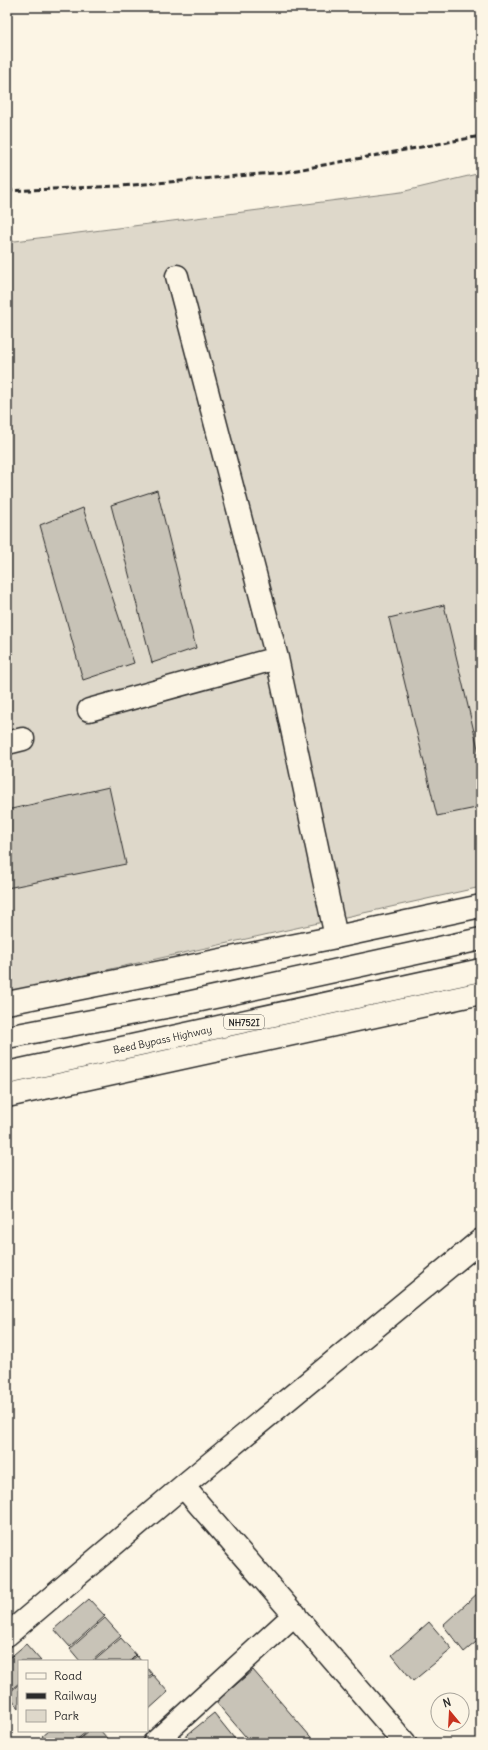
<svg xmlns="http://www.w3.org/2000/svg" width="488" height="1750" font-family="Delius,sans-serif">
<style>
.green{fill:#ded8ca;stroke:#84827a}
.building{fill:#c8c3b7;stroke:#2b2b2b}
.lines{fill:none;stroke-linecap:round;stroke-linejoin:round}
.street-casing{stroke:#2b2b2b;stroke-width:25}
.secondary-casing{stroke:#2b2b2b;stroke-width:25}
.highway-casing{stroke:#2b2b2b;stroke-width:25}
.street{stroke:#fcf5e5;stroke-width:22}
.secondary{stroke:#fcf5e5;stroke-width:22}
.highway{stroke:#fcf5e5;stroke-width:22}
.rail{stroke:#2b2b2b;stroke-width:3;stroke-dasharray:6 3;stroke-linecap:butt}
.labels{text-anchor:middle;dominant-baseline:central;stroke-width:3.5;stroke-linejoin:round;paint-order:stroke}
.shield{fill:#fcf5e5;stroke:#6a6863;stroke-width:1}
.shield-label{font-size:9px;font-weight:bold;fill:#2b2b2b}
.street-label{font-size:10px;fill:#2b2b2b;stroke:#fcf5e5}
</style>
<rect width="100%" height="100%" fill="#fcf5e5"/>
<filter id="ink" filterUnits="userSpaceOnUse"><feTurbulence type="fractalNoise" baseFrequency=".025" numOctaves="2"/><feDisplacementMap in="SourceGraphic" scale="8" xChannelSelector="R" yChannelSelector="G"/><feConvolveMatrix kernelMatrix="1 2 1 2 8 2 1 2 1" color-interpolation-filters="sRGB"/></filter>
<g filter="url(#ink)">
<path class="green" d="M481 173V887L7 992V242L401 192Z"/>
<path class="building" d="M157 490 196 648 152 663 111 505Z
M83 508 134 663 83 680 40 525Z
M444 605 481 761V807L437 816 389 618Z
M109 787 126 864 7 888V810Z
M479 1592 481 1594V1638L464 1652 443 1625Z
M89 1599 105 1616 70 1647 54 1629Z
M105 1618 121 1636 92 1661H80L70 1649Z
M429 1622 452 1649 413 1681 392 1655Z
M121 1638 136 1655 130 1661H94Z
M26 1644 41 1661H19V1683L7 1693V1660Z
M137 1656 141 1661H131Z
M147 1668 152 1674 147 1678Z
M253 1670 316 1743H251L216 1702Z
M153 1675 168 1692 147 1711V1680Z
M19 1684V1708L8 1694Z
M214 1713 238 1743H177Z
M48 1731H87L73 1743H48L42 1736Z
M89 1731H101L111 1743H75Z"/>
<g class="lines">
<defs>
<path id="street" d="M177 276 277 658 336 937
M89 710 277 658
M7 743 23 739
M183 1486 405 1743
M7 1635 183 1486 481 1240
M154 1743 295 1614"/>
<path id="secondary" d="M7 1003 336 937 481 906
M7 1096 481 993"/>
<g id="highway">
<path d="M7 1037 187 1003 481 939"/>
<path id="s1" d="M7 1073 481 970"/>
</g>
</defs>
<use href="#street" class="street-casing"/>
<use href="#secondary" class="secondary-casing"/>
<use href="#highway" class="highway-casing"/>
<use href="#street" class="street"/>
<use href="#secondary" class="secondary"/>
<use href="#highway" class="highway"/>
<path class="rail" d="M7 191 120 186 286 172 481 136"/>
</g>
</g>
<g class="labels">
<rect class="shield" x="224" y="1015" width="40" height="14" rx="3"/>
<g class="shield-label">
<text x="244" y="1022">NH752I</text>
</g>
<g class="street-label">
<text stroke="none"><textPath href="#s1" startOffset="159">Beed Bypass Highway</textPath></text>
</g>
</g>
<rect width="488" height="1750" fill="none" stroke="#fcf5e5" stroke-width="24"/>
<rect x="12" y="12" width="464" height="1726" fill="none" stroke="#2b2b2b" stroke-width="1.5" filter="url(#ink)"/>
<rect x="18" y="1660" width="130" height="72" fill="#fcf5e5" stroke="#a8a49b"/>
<rect x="26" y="1673" width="20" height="6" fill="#fcf5e5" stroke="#a8a49b"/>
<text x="54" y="1680" font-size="12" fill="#2b2b2b">Road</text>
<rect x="26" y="1693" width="20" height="6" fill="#2b2b2b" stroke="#a8a49b"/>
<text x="54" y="1700" font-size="12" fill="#2b2b2b">Railway</text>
<rect x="26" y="1710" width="20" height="12" fill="#ded8ca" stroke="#a8a49b"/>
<text x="54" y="1720" font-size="12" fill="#2b2b2b">Park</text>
<g transform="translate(450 1712) rotate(342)"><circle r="19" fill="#fcf5e5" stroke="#a8a49b"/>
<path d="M0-3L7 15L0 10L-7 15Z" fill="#c8321e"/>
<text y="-6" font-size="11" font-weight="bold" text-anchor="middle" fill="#2b2b2b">N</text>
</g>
</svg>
